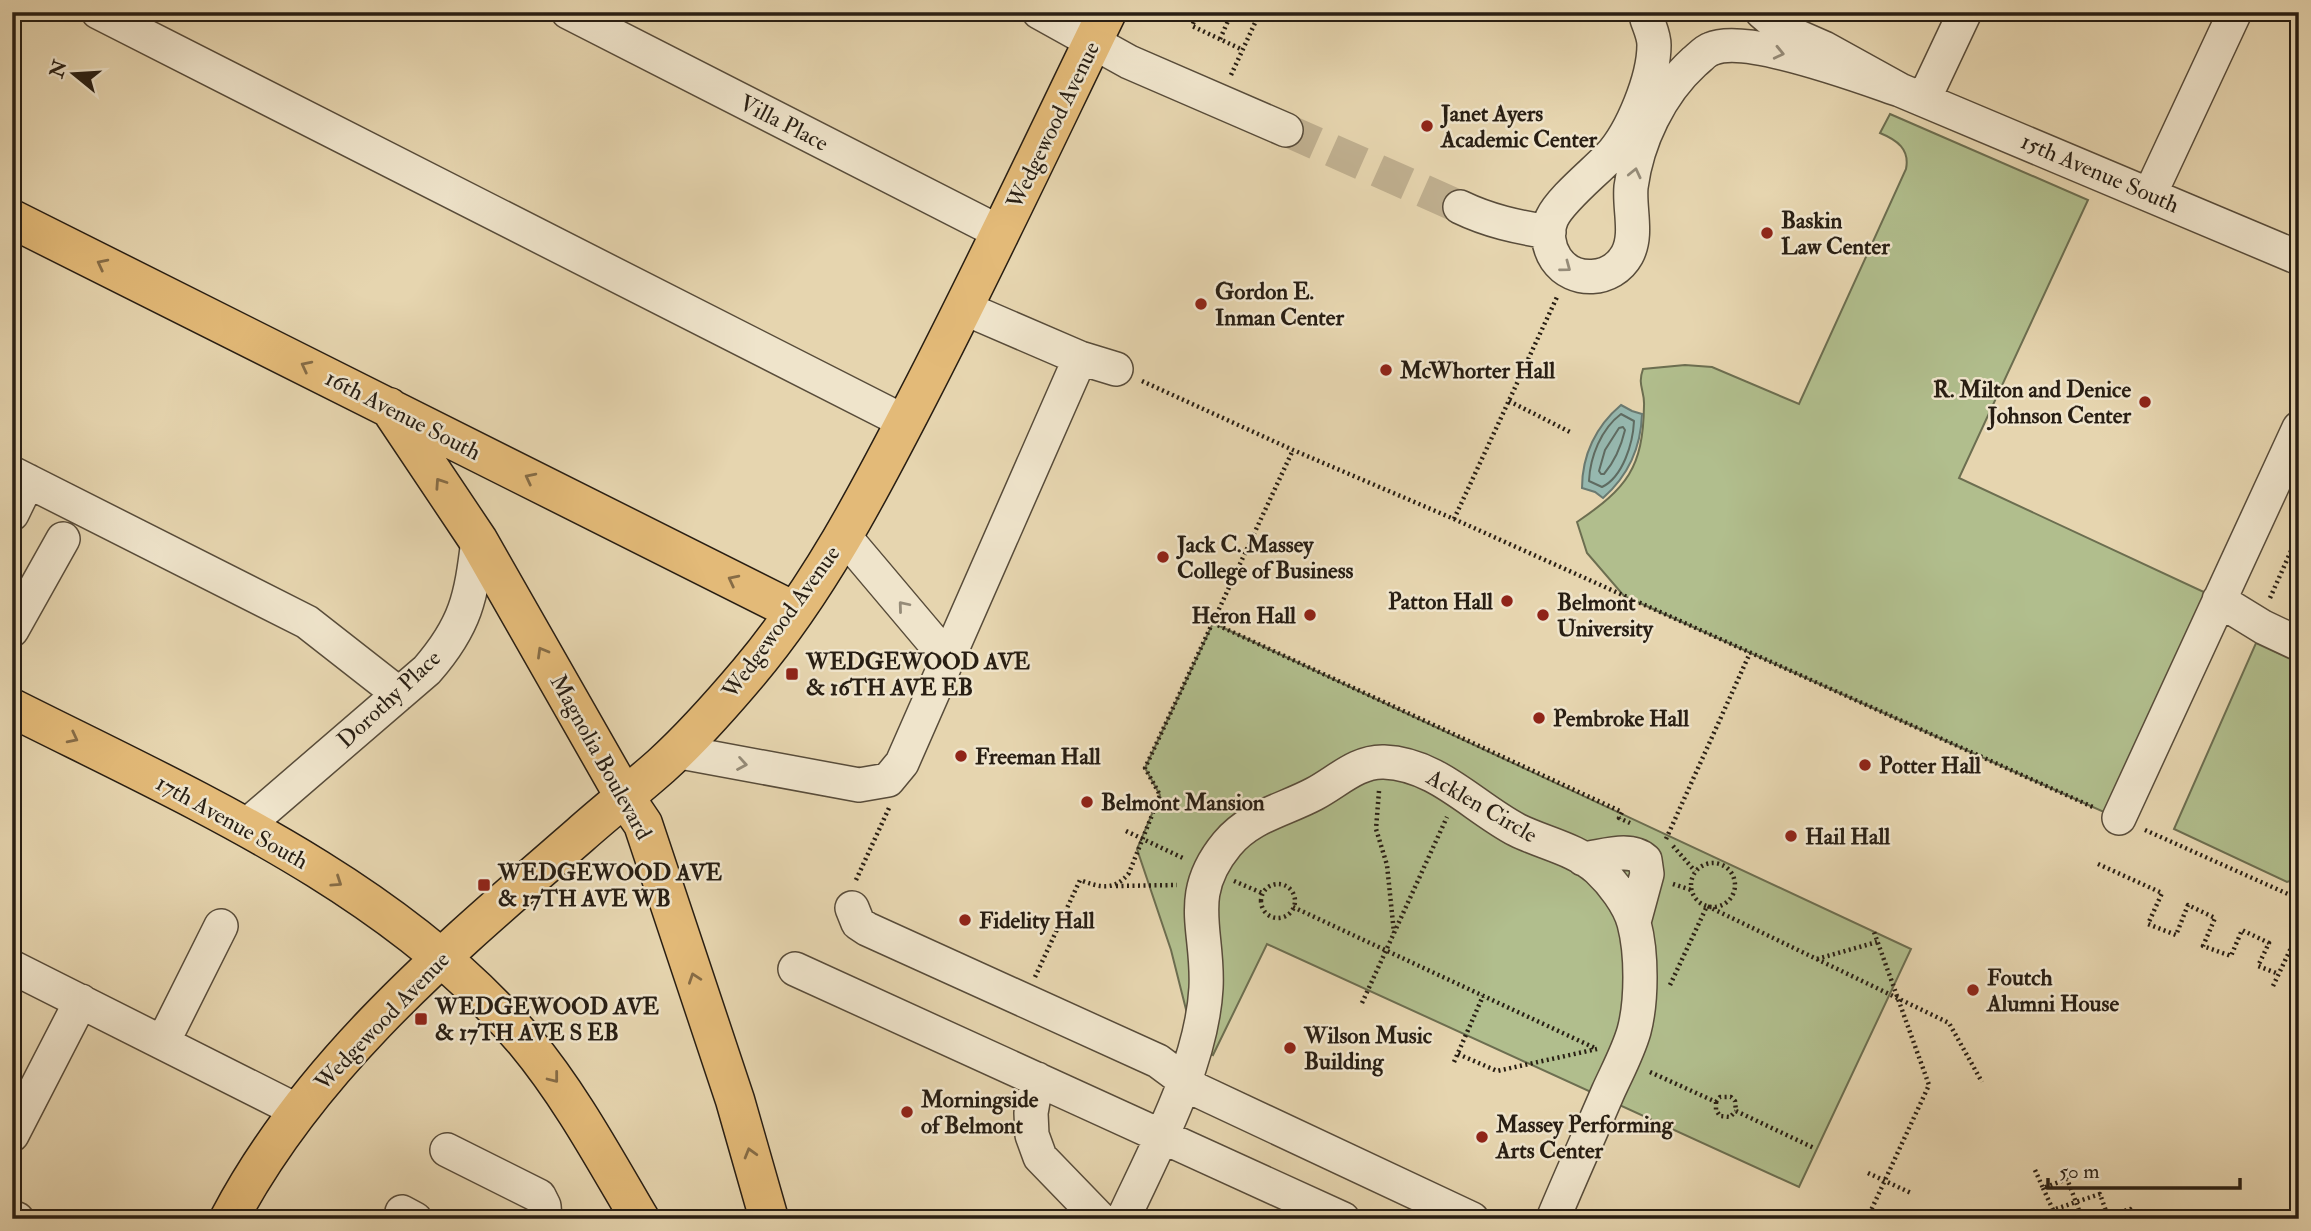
<svg xmlns="http://www.w3.org/2000/svg" width="2311" height="1231" font-family="'IM FELL Double Pica',serif">
<style>
.green{fill:#b1be8d;stroke:#6c6e50;stroke-width:2}
.water{fill:#96b8af;stroke:#6a7a71;stroke-width:2}
.lines{fill:none;stroke-linecap:round;stroke-linejoin:round}
.shore{stroke:#5f6b61;stroke-width:2}
.minor-tunnel{stroke:#c0b090;stroke-width:33;stroke-dasharray:33 17;stroke-linecap:butt}
.minor-casing{stroke:#584c3a;stroke-width:36}
.major-casing{stroke:#281e13;stroke-width:41}
.path{stroke:#281e13;stroke-width:4.5;stroke-dasharray:2 3.5;stroke-linecap:butt}
.minor{stroke:#efe4cb;stroke-width:33}
.major{stroke:#e3ba78;stroke-width:38}
.oneway{stroke:#958b78}
.oneway2{stroke:#866c46}
.poi-dot{fill:#8f2418;stroke:#efe4cb;stroke-width:2.5}
.labels{text-anchor:middle;dominant-baseline:central;stroke-width:5;stroke-linejoin:round;paint-order:stroke}
.poi-label{font-size:23px;font-weight:bold;fill:#281e13;stroke:#efe4cb;text-anchor:start}
.street-label{font-size:23px;fill:#281e13;stroke:#efe4cb}
</style>
<rect width="100%" height="100%" fill="#e6d5af"/>
<filter id="stains"><feTurbulence type="fractalNoise" baseFrequency=".00286" numOctaves="4"/><feColorMatrix values="0 0 0 0 .2 0 0 0 0 .09 0 0 0 0 .02 0 0 0 .5 -.17"/></filter>
<radialGradient id="worn" r=".72"><stop offset=".6" stop-color="#630" stop-opacity="0"/><stop offset="1" stop-color="#630" stop-opacity=".3"/></radialGradient>
<path class="green" d="M1890 114 2088 200 1959 478 2206 593 2106 813 1624 596 1587 553 1577 522C1627 488 1643 468 1644 406 1645 390 1637 386 1643 369L1685 365 1712 367 1799 404 1906 169C1910 149 1897 140 1880 133Z
M1213 623 1911 949 1799 1187 1267 944 1213 1055 1195 1045 1171 950 1137 849 1160 795 1145 768Z
M2256 643 2299 663V878L2287 882 2174 829Z"/>
<path class="water" d="M1621 405 1632 411 1642 414C1641 447 1628 476 1603 498L1595 492 1582 488C1582 455 1596 426 1621 405Z"/>
<g class="lines">
<path class="shore" d="M1621 414 1634 421C1633 443 1623 477 1602 487L1589 481C1590 457 1601 429 1621 414Z
M1619 428 1623 427 1625 430C1621 447 1615 461 1604 474H1601L1599 471 1605 450Z"/>
<path class="minor-tunnel" d="M1286 130 1460 207"/>
<defs>
<path id="minor" d="M98 12 905 422
M568 12 1001 233
M1039 12 1129 62 1286 130
M1647 19C1650 28 1654 36 1654 45 1654 78 1632 132 1610 156 1594 173 1561 199 1552 218 1546 231 1548 247 1556 259 1573 284 1612 282 1627 255 1638 235 1629 209 1631 187 1637 141 1660 93 1694 62 1699 58 1705 51 1711 49 1746 33 1862 77 1900 90L1824 48 1783 30 1762 12
M1900 90 2299 258
M1924 99 1965 12
M2150 194 2235 12
M1460 207C1489 221 1517 227 1549 232
M964 308 1080 358 1116 369
M12 473 307 622 399 694
M12 514 28 481
M844 536 947 658
M2219 600 2263 627 2299 644
M12 630 63 539
M675 751 859 785 888 780 902 763 1080 358
M2119 818 2299 428
M247 825 427 670C466 625 471 598 478 540
M1583 859C1602 857 1630 846 1645 860L1647 874 1634 922
M852 908 858 923 867 929 1158 1061 1197 1090 1472 1219
M12 967 298 1111
M795 969 1343 1219
M163 1042 221 926
M1037 1079 1031 1113 1032 1135 1040 1157 1100 1219
M12 1135 81 1001
M447 1150 539 1196 544 1206 545 1219
M402 1212 415 1219
M12 1217 17 1219
M1123 1219C1155 1150 1202 1064 1206 988 1209 930 1184 896 1227 844 1250 816 1284 810 1314 794 1337 782 1357 761 1384 762 1437 764 1473 807 1517 830 1543 843 1576 849 1598 869 1612 882 1629 904 1634 923 1642 953 1642 1001 1634 1031 1628 1052 1617 1072 1608 1092 1590 1134 1571 1176 1553 1219"/>
<path id="major" d="M12 219 794 611
M389 407 478 540 624 796 643 824 735 1100 769 1219
M12 708C189 797 394 886 525 1041 570 1095 604 1158 640 1219
M229 1219C311 1063 449 949 580 835 607 811 635 789 661 766 693 737 722 704 749 672 818 590 868 494 916 401 983 272 1044 142 1107 12"/>
</defs>
<use href="#minor" class="minor-casing"/>
<use href="#major" class="major-casing"/>
<path class="path" d="M1198 12 1192 26 1243 50
M1220 39 1232 12
M1231 75 1260 12
M1142 381 1293 450 1454 519 2095 808
M1509 401 1570 432
M1454 519 1557 297
M2270 598 2299 533
M1213 623 1622 812 1619 818 1630 823
M1379 791 1376 829 1387 865 1394 933
M2145 830 2299 899
M1126 831 1185 859
M1666 839 1750 653
M1673 846 1695 871
M1691 885a22 22 0 1 1 44 0a22 22 0 1 1-44 0Z
M2098 864 2162 893 2148 924 2176 935 2188 905 2215 918 2203 946 2231 956 2242 930 2269 943 2258 966 2279 974
M856 880 889 808
M1234 881 1262 893
M1673 884 1691 890
M1261 901a17 17 0 1 1 34 0a17 17 0 1 1-34 0Z
M1116 886 1177 885
M1293 907 1597 1049
M1817 959 1877 942
M1035 977 1080 880C1099 887 1114 892 1129 873L1160 795 1145 768 1293 450
M1670 985 1707 906 1949 1023 1982 1082
M2273 986 2299 931
M1362 1003 1447 817
M1458 1054 1497 1071 1597 1049
M1454 1062 1483 996
M1650 1072 1716 1102
M1716 1102 1720 1097H1731L1735 1101 1736 1111
M1716 1102V1110L1720 1116 1730 1117 1736 1111
M1736 1111 1814 1148
M2035 1170 2043 1188 2067 1179 2076 1202 2100 1194 2108 1217 2130 1209 2135 1219
M1868 1173 1911 1193
M2043 1188 2053 1210 2076 1202 2082 1219
M1867 1219 1929 1085 1874 932"/>
<use href="#minor" class="minor"/>
<use href="#major" class="major"/>
</g>
<defs><path id="oneway-chevron" d="M-2-3.5L2.5 0L-2 3.5" fill="none" stroke-width="1.6" stroke-linecap="round" stroke-linejoin="round" transform="scale(1.75)"/></defs>
<g class="oneway">
<use href="#oneway-chevron" transform="translate(1779 53) rotate(13)"/>
<use href="#oneway-chevron" transform="translate(1635 173) rotate(-77)"/>
<use href="#oneway-chevron" transform="translate(1566 267) rotate(37)"/>
<use href="#oneway-chevron" transform="translate(903 606) rotate(-130)"/>
<use href="#oneway-chevron" transform="translate(742 764) rotate(10)"/>
</g>
<g class="oneway2">
<use href="#oneway-chevron" transform="translate(102 264) rotate(-153)"/>
<use href="#oneway-chevron" transform="translate(306 366) rotate(-153)"/>
<use href="#oneway-chevron" transform="translate(530 478) rotate(-153)"/>
<use href="#oneway-chevron" transform="translate(440 483) rotate(-124)"/>
<use href="#oneway-chevron" transform="translate(733 580) rotate(-153)"/>
<use href="#oneway-chevron" transform="translate(542 652) rotate(-120)"/>
<use href="#oneway-chevron" transform="translate(73 738) rotate(27)"/>
<use href="#oneway-chevron" transform="translate(337 882) rotate(34)"/>
<use href="#oneway-chevron" transform="translate(694 978) rotate(-109)"/>
<use href="#oneway-chevron" transform="translate(554 1078) rotate(52)"/>
<use href="#oneway-chevron" transform="translate(750 1153) rotate(-106)"/>
</g>
<g class="poi-dot">
<circle cx="1427" cy="126" r="7"/>
<circle cx="1767" cy="233" r="7"/>
<circle cx="1201" cy="304" r="7"/>
<circle cx="1386" cy="370" r="7"/>
<circle cx="2145" cy="402" r="7"/>
<circle cx="1163" cy="557" r="7"/>
<circle cx="1507" cy="601" r="7"/>
<circle cx="1310" cy="615" r="7"/>
<circle cx="1543" cy="615" r="7"/>
<rect x="785" y="667" width="14" height="14" rx="3.5"/>
<circle cx="1539" cy="718" r="7"/>
<circle cx="961" cy="756" r="7"/>
<circle cx="1865" cy="765" r="7"/>
<circle cx="1087" cy="802" r="7"/>
<circle cx="1791" cy="836" r="7"/>
<rect x="477" y="878" width="14" height="14" rx="3.5"/>
<circle cx="965" cy="920" r="7"/>
<circle cx="1973" cy="990" r="7"/>
<rect x="414" y="1012" width="14" height="14" rx="3.5"/>
<circle cx="1290" cy="1048" r="7"/>
<circle cx="907" cy="1112" r="7"/>
<circle cx="1482" cy="1137" r="7"/>
</g>
<g class="labels">
<g class="poi-label">
<text x="1441" y="113">Janet Ayers<tspan x="1441" dy="26">Academic Center</tspan></text>
<text x="1781" y="220">Baskin<tspan x="1781" dy="26">Law Center</tspan></text>
<text x="1215" y="291">Gordon E.<tspan x="1215" dy="26">Inman Center</tspan></text>
<text x="1400" y="370">McWhorter Hall</text>
<text x="2131" y="389" text-anchor="end">R. Milton and Denice<tspan x="2131" dy="26">Johnson Center</tspan></text>
<text x="1177" y="544">Jack C. Massey<tspan x="1177" dy="26">College of Business</tspan></text>
<text x="1493" y="601" text-anchor="end">Patton Hall</text>
<text x="1557" y="602">Belmont<tspan x="1557" dy="26">University</tspan></text>
<text x="1296" y="615" text-anchor="end">Heron Hall</text>
<text x="806" y="661">WEDGEWOOD AVE<tspan x="806" dy="26">&amp; 16TH AVE EB</tspan></text>
<text x="1553" y="718">Pembroke Hall</text>
<text x="975" y="756">Freeman Hall</text>
<text x="1879" y="765">Potter Hall</text>
<text x="1101" y="802">Belmont Mansion</text>
<text x="1805" y="836">Hail Hall</text>
<text x="498" y="872">WEDGEWOOD AVE<tspan x="498" dy="26">&amp; 17TH AVE WB</tspan></text>
<text x="979" y="920">Fidelity Hall</text>
<text x="1987" y="977">Foutch<tspan x="1987" dy="26">Alumni House</tspan></text>
<text x="435" y="1006">WEDGEWOOD AVE<tspan x="435" dy="26">&amp; 17TH AVE S EB</tspan></text>
<text x="1304" y="1035">Wilson Music<tspan x="1304" dy="26">Building</tspan></text>
<text x="921" y="1099">Morningside<tspan x="921" dy="26">of Belmont</tspan></text>
<text x="1496" y="1124">Massey Performing<tspan x="1496" dy="26">Arts Center</tspan></text>
</g>
<g class="street-label">
<text transform="translate(784 123) rotate(27)">Villa Place</text>
<text transform="translate(1053 125) rotate(-64)">Wedgewood Avenue</text>
<text transform="translate(2100 173) rotate(23)">15th Avenue South</text>
<text transform="translate(403 415) rotate(27)">16th Avenue South</text>
<text transform="translate(781 622) rotate(-54)">Wedgewood Avenue</text>
<text transform="translate(389 699) rotate(-43)">Dorothy Place</text>
<text transform="translate(601 757) rotate(61)">Magnolia Boulevard</text>
<text transform="translate(1482 806) rotate(30)">Acklen Circle</text>
<text transform="translate(232 822) rotate(29)">17th Avenue South</text>
<text transform="translate(382 1021) rotate(-46)">Wedgewood Avenue</text>
</g>
</g>
<rect width="2311" height="1231" fill="none" stroke="#e6d5af" stroke-width="42"/>
<rect x="14" y="14" width="2283" height="1203" fill="none" stroke="#281e13" stroke-width="3.5"/>
<rect x="21" y="21" width="2269" height="1189" fill="none" stroke="#281e13" stroke-width="2"/>
<g transform="translate(74 74) rotate(288)" stroke="#efe4cb" stroke-width="5" paint-order="stroke">
<path d="M0-5L12 26L0 18L-12 26Z" fill="#281e13"/>
<text y="-10" font-size="19" font-weight="bold" text-anchor="middle" fill="#281e13">N</text>
</g>
<path d="M2048 1178v10h192v-10" fill="none" stroke="#281e13" stroke-width="3.5"/>
<text x="2059" y="1178" font-size="21" fill="#281e13" stroke="#efe4cb" stroke-width="5" paint-order="stroke">50 m</text>
<rect width="100%" height="100%" filter="url(#stains)"/>
<rect width="100%" height="100%" fill="url(#worn)"/>
</svg>
